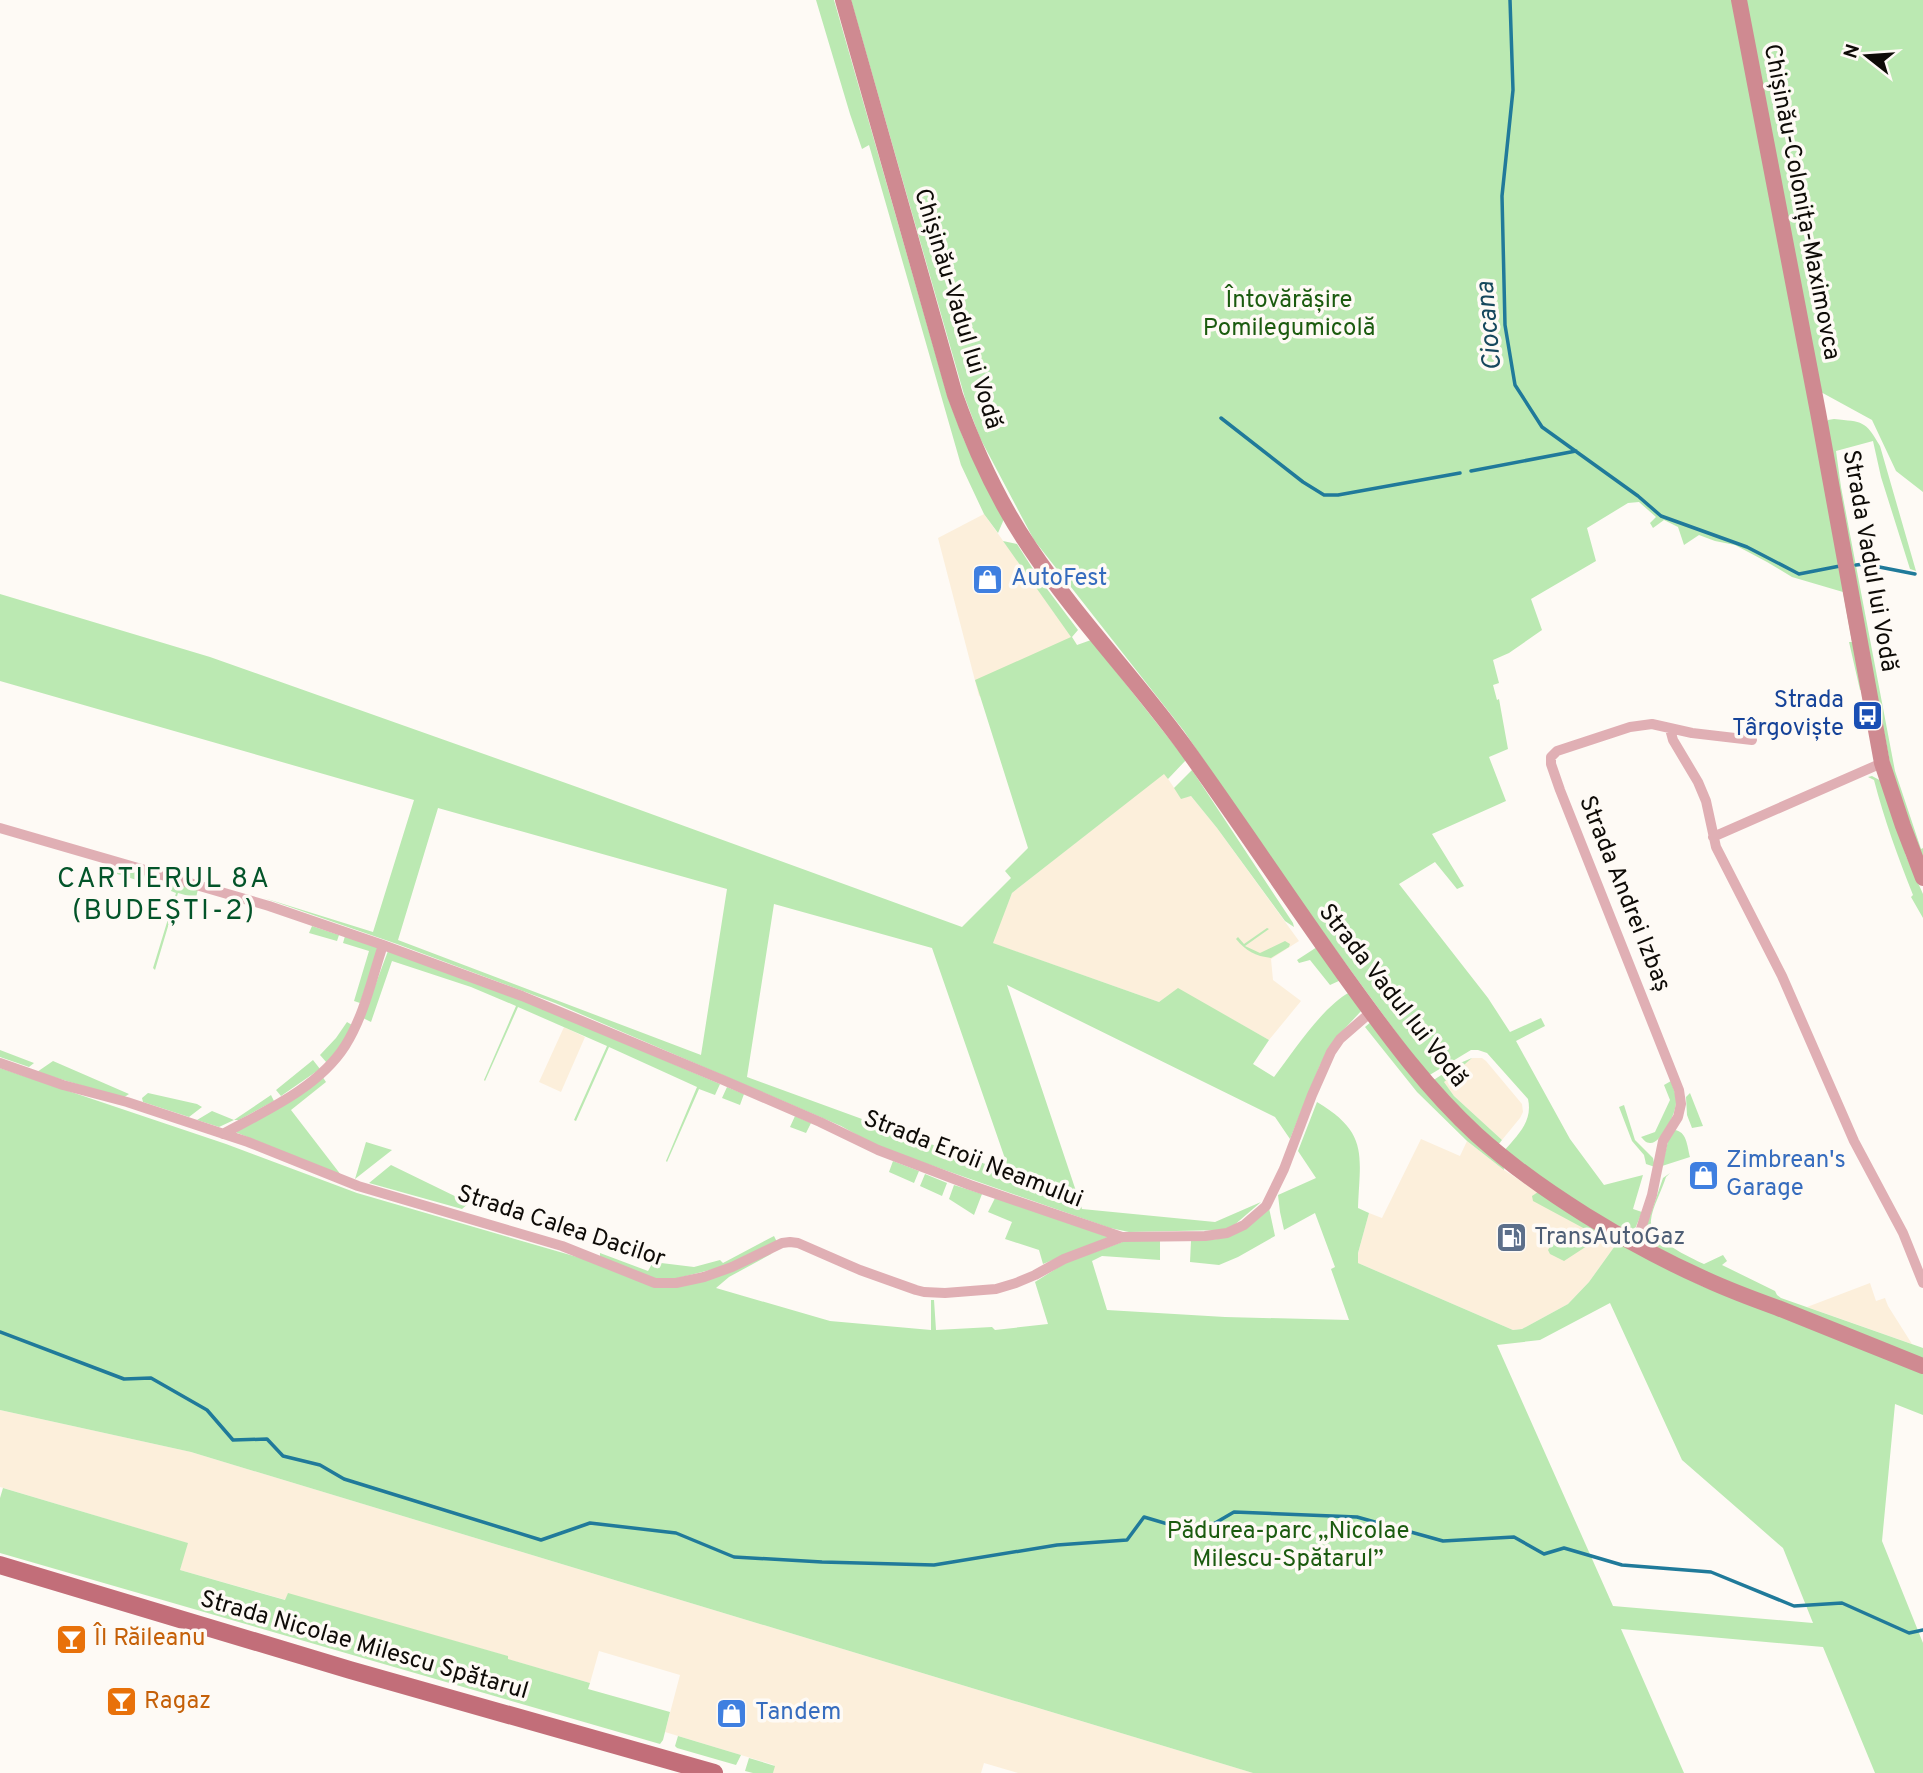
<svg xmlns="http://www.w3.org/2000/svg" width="1923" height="1773" font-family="Overpass,sans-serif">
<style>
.built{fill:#fcefdb}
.green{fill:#bbe9b2;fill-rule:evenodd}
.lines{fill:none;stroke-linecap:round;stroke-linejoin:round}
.stream{stroke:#207a9a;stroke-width:3.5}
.street{stroke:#e0afb4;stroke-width:10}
.secondary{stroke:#cf8a91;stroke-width:16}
.primary{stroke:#c26e79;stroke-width:18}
.labels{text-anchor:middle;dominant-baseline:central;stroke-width:7;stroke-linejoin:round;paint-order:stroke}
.street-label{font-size:24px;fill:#0e0b07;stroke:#fefaf5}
.park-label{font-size:24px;fill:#1b5b0f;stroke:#fefaf5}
.shop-label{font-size:24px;fill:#366cbe;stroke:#fefaf5;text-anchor:start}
.transit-label{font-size:24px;fill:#164399;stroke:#fefaf5;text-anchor:end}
.service-label{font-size:24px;fill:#4e5e75;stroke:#fefaf5;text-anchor:start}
.food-label{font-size:24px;fill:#c56008;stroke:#fefaf5;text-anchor:start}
.water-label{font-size:26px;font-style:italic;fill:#16485d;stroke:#fefaf5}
.quarter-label{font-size:28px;letter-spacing:2px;fill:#035429;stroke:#fefaf5}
</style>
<rect width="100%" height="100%" fill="#fefaf5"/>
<path class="built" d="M984 514 1075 642 1147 747 979 696 938 538Z
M1164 773 1181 798 1191 796 1217 828 1299 941 1271 959 1273 980 1301 1001 1269 1040 1178 989 1159 1002 992 943 1012 893Z
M564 1027 585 1037 561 1092 539 1082Z
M1472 1058H1482L1486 1061 1522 1104 1523 1112 1520 1118 1502 1140 1454 1096 1443 1081Z
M1421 1139 1460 1156 1467 1141 1504 1170 1617 1243 1589 1282 1568 1304 1522 1329 1513 1330 1506 1327 1358 1263V1253L1369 1213 1382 1218Z
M1870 1283 1876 1301 1885 1298 1888 1306 1912 1344 1807 1307Z
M0 1410 191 1452 1253 1773H1018L984 1763 981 1773H773L774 1765 665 1732 680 1675 599 1651 590 1683 507 1659V1656L288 1594 286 1600 180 1570 187 1543 0 1487Z"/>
<path class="green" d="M816 0H834L948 398 964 440 1004 519 998 533 984 514 961 465 869 145 862 149 850 114Z
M851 0H1735L1865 689 1860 690 1849 642H1852L1843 592 1792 577 1767 562 1735 545 1715 541 1699 535 1684 545 1678 527 1664 520 1653 528 1650 523 1656 517 1639 502 1628 503 1587 528 1596 561 1531 599 1542 630 1509 653 1493 660 1499 683 1493 685 1497 700 1499 699 1508 749 1489 757 1506 801 1432 834 1464 886 1457 889 1435 862 1399 884 1488 998 1510 1032 1541 1018 1545 1026 1516 1041 1570 1139 1604 1185 1643 1175 1633 1209 1642 1212 1632 1236 1562 1193 1504 1151C1518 1135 1533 1121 1528 1099L1487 1053 1478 1050H1471L1428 1076 1286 882 1184 731 1034 540 980 438 965 398Z
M1745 0H1923V492L1896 471 1872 420 1819 391Z
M1834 419C1863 422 1865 420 1880 446L1916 571 1910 569 1881 477 1873 441 1836 451 1841 487 1895 771 1921 849 1923 848V865L1891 768 1825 424 1828 420Z
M1003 541 1017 544 1038 577 1078 630 1072 637 1077 645 1091 640 1186 760 1168 779 1164 774 1012 893 993 943 1159 1002 1178 988 1269 1040 1253 1064 1274 1077C1294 1051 1322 1007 1350 992L1363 1009 1336 1038 1320 1065 1290 1139 1275 1117 1007 985 1082 1209 1215 1222 1261 1202 1232 1227 1223 1230 1129 1232 1110 1228 879 1147 841 1126 555 1003 397 944 264 898 373 932 414 800 0 681V594L210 657 577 787 962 927 1011 878 1005 871 1028 848 975 680 1071 637ZM438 808 727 889 701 1055 398 940ZM774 904 932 948 1010 1173 747 1077Z
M1192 770 1293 923 1294 927 1285 921 1217 828 1191 796 1181 799 1174 788Z
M1872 776 1885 783 1906 856 1923 894V918L1911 897 1913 895C1898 857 1884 819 1874 780L1868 777Z
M117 866 145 874 143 882 114 873Z
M174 882 198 889 196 898 178 893 155 970 153 968 176 893 171 891Z
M312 926 339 935 337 941 309 933Z
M1267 928 1269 929 1245 946 1260 953 1285 941 1290 944 1289 947 1271 958C1255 956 1246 951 1236 939L1238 937 1244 944Z
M345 936 379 948 360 1003 354 1001 369 951 343 943Z
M1317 947 1341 980 1330 985 1310 960 1299 963 1297 960Z
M388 951 496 988 720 1084 715 1095 699 1089 667 1162 666 1161 697 1087 609 1047 576 1121 574 1120 607 1046 518 1007 485 1081 484 1080 516 1006 471 987 392 961 371 1022 363 1018Z
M1372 1021 1503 1163 1504 1170 1467 1141 1417 1092 1365 1027Z
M347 1022 352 1025 341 1045 327 1063 320 1055 336 1038Z
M0 1050 34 1063 29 1067 0 1057Z
M1472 1058 1444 1082 1454 1096 1502 1140 1498 1145 1432 1081 1460 1063Z
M313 1060 320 1069 281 1096 276 1090Z
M53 1061 129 1094 123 1098 37 1072Z
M0 1068 226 1144 357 1193 591 1261 664 1288 773 1253 729 1277 716 1288 830 1321 931 1330V1300H934L936 1330 992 1327 995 1330 1048 1324 1035 1282 1065 1263 1125 1241H1160V1260L1102 1256 1092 1261 1107 1310 1225 1317 1349 1320 1331 1269 1335 1267 1315 1213 1284 1230 1280 1212 1278 1195 1316 1178 1298 1151 1317 1102C1369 1133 1360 1155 1358 1208L1369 1213 1358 1253V1263L1506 1327 1513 1330 1522 1329 1568 1304 1589 1282 1617 1243 1702 1286 1923 1371V1415L1895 1404 1882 1541 1923 1643V1773H1875L1823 1647 1621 1629 1684 1773H1253L191 1452 0 1410ZM1610 1303 1682 1460 1783 1548 1813 1623 1613 1606 1497 1345 1540 1340Z
M322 1076 326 1082 291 1110 341 1175 235 1132Z
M1671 1081C1673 1088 1677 1096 1676 1103 1676 1113 1661 1144 1650 1143 1646 1143 1644 1140 1641 1137L1655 1132 1670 1100 1664 1085Z
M727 1087 744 1094 740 1105 722 1098Z
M148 1093 197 1104 202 1107 189 1117 143 1102 142 1098Z
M1690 1093 1701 1121 1703 1126 1692 1128 1687 1115 1686 1097Z
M271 1095 274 1101 239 1120H234L219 1127 197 1120 212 1111 234 1120Z
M1624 1105 1635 1140 1653 1158 1655 1167 1646 1164 1644 1155 1632 1141 1619 1107Z
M795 1116 811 1123 806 1133 790 1127Z
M1674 1130C1687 1131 1687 1146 1690 1157L1662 1166 1670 1133Z
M366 1142 392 1150 355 1179Z
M893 1161 919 1171 914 1183 889 1172Z
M391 1165 469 1203 462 1209 369 1183Z
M1670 1173 1666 1177C1662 1190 1652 1208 1651 1220 1648 1238 1690 1258 1704 1264L1723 1255 1727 1261 1722 1265 1775 1291 1777 1295 1781 1298 1923 1348V1360L1704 1273 1642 1239 1663 1178Z
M925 1174 947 1183 942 1196 920 1186Z
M954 1185 982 1194 974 1215 949 1199Z
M1538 1192 1600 1232V1237L1533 1201 1532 1196Z
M995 1198 1109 1237 1043 1264 1039 1250 1005 1239 1012 1222 988 1212Z
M1269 1208 1275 1236 1238 1257 1219 1265 1190 1262 1191 1241 1218 1239Z
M1561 1229 1586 1243 1587 1246 1564 1261 1550 1254 1548 1250Z
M774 1236 777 1242 726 1266 670 1280 655 1279 600 1257V1253L648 1271 653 1262 694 1267 720 1260 723 1263Z
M3 1488 188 1543 180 1570 285 1600 288 1593 508 1656V1659L590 1683 588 1689 670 1712 663 1740 660 1744 0 1553V1498Z
M678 1736 741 1755 736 1765 677 1748 675 1746Z
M749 1758 775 1766 773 1773H753L745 1771Z"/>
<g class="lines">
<path class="stream" d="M1510 0 1513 90 1502 196 1505 325 1515 385 1542 427 1638 496 1661 516 1747 547 1799 574 1840 566
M1221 418 1303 482 1324 495H1338L1460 473
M1471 471 1576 451
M1856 565 1864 564 1915 574
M0 1332 124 1379 151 1378 207 1410 233 1440 267 1439 283 1456 320 1465 344 1479 541 1540 590 1523 676 1533 734 1557 822 1562 934 1565 1057 1545 1127 1540 1144 1517 1198 1533 1234 1512 1357 1517 1443 1541 1514 1537 1544 1554 1564 1548 1622 1565 1711 1572 1794 1606 1842 1603 1909 1633 1923 1630"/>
<path class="street" d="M1670 729 1673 740 1698 782 1706 801 1716 847 1782 976 1854 1141 1903 1233 1923 1283
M0 828 269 906 383 945 522 996 723 1080 820 1122 878 1150 970 1185 1122 1237 1205 1236 1227 1233 1244 1225 1266 1206 1284 1169 1312 1095 1331 1052 1340 1039 1371 1012
M1713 837 1882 763
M0 1063 63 1085 127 1102 248 1142 358 1186 562 1246 655 1283H676L704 1277 732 1267 782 1243 790 1242 798 1243 860 1270 916 1290 924 1292 945 1293 996 1289 1016 1283 1035 1275 1064 1259 1122 1237
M223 1134C265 1111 318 1088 345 1046 364 1016 372 978 383 945
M1636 1244 1652 1195 1663 1141 1678 1117 1681 1104 1679 1090 1560 790 1551 764V757L1557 751 1630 727 1652 724 1692 733 1752 740"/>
<path class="secondary" d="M843 0 955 395C974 448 998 501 1030 548 1076 617 1134 677 1183 744 1240 823 1293 904 1350 983 1389 1037 1428 1090 1477 1135 1539 1191 1629 1245 1705 1279 1729 1290 1753 1299 1778 1308 1826 1327 1875 1347 1923 1366
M1739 0 1818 412 1882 763 1903 826 1923 878"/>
<path class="primary" d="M0 1565 350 1670 714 1773"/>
</g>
<defs>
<symbol id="shop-square" viewBox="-11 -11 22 22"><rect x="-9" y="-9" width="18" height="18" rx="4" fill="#3f7fe0" stroke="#fefaf5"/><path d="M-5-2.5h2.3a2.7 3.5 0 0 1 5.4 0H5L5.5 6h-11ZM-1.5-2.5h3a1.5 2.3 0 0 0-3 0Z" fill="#fff"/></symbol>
<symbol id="bus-square" viewBox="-11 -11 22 22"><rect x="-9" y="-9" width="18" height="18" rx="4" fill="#1a4fb4" stroke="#fefaf5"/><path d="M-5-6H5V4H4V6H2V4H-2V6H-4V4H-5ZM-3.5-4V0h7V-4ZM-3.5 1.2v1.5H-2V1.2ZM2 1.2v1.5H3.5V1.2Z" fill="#fff"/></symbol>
<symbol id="fuel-square" viewBox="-11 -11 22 22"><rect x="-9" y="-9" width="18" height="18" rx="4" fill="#5c6f8a" stroke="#fefaf5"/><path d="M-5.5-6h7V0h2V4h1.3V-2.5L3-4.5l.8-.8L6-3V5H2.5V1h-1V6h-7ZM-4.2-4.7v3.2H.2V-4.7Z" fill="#fff"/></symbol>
<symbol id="bar-square" viewBox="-11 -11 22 22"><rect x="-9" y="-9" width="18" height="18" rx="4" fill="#e8710a" stroke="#fefaf5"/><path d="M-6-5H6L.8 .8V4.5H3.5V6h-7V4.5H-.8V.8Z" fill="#fff"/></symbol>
</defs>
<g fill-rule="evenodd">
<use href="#shop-square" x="970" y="562" width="35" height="35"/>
<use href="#bus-square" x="1850" y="698" width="35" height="35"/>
<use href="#shop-square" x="1686" y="1158" width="35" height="35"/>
<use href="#fuel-square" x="1494" y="1220" width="35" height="35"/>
<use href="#bar-square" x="54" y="1622" width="35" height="35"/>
<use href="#bar-square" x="104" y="1684" width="35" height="35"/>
<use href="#shop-square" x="714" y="1696" width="35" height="35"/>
</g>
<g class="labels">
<g class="street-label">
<text transform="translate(1801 202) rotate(79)">Chișinău-Colonița-Maximovca</text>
<text transform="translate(957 309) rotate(73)">Chișinău-Vadul lui Vodă</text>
<text transform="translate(1869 561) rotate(80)">Strada Vadul lui Vodă</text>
<text transform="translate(1624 894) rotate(68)">Strada Andrei Izbaș</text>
<text transform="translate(1392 996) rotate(52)">Strada Vadul lui Vodă</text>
<text transform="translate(973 1160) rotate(21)">Strada Eroii Neamului</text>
<text transform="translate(561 1227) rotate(18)">Strada Calea Dacilor</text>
<text transform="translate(364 1646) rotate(16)">Strada Nicolae Milescu Spătarul</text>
</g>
<g class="park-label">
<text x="1289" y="301">Întovărășire<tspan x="1289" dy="28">Pomilegumicolă</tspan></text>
<text x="1288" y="1532">Pădurea-parc „Nicolae<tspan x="1288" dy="28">Milescu-Spătarul”</tspan></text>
</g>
<g class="shop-label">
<text x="1011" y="579">AutoFest</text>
<text x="1726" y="1161">Zimbrean's<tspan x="1726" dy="28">Garage</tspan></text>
<text x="755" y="1713">Tandem</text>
</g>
<g class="transit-label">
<text x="1844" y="701">Strada<tspan x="1844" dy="28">Târgoviște</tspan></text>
</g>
<g class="service-label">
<text x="1534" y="1238">TransAutoGaz</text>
</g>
<g class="food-label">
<text x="94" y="1639">ÎI Răileanu</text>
<text x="144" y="1702">Ragaz</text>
</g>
<g class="water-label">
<text transform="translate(1490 326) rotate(-95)">Ciocana</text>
</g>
<g class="quarter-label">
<text x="164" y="880">CARTIERUL 8A<tspan x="164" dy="32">(BUDEȘTI-2)</tspan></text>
</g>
</g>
<g transform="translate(1867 56) rotate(287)" stroke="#fefaf5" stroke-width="5" paint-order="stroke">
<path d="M0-5L12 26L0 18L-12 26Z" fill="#0e0b07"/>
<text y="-10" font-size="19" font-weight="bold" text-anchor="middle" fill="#0e0b07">N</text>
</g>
</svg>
